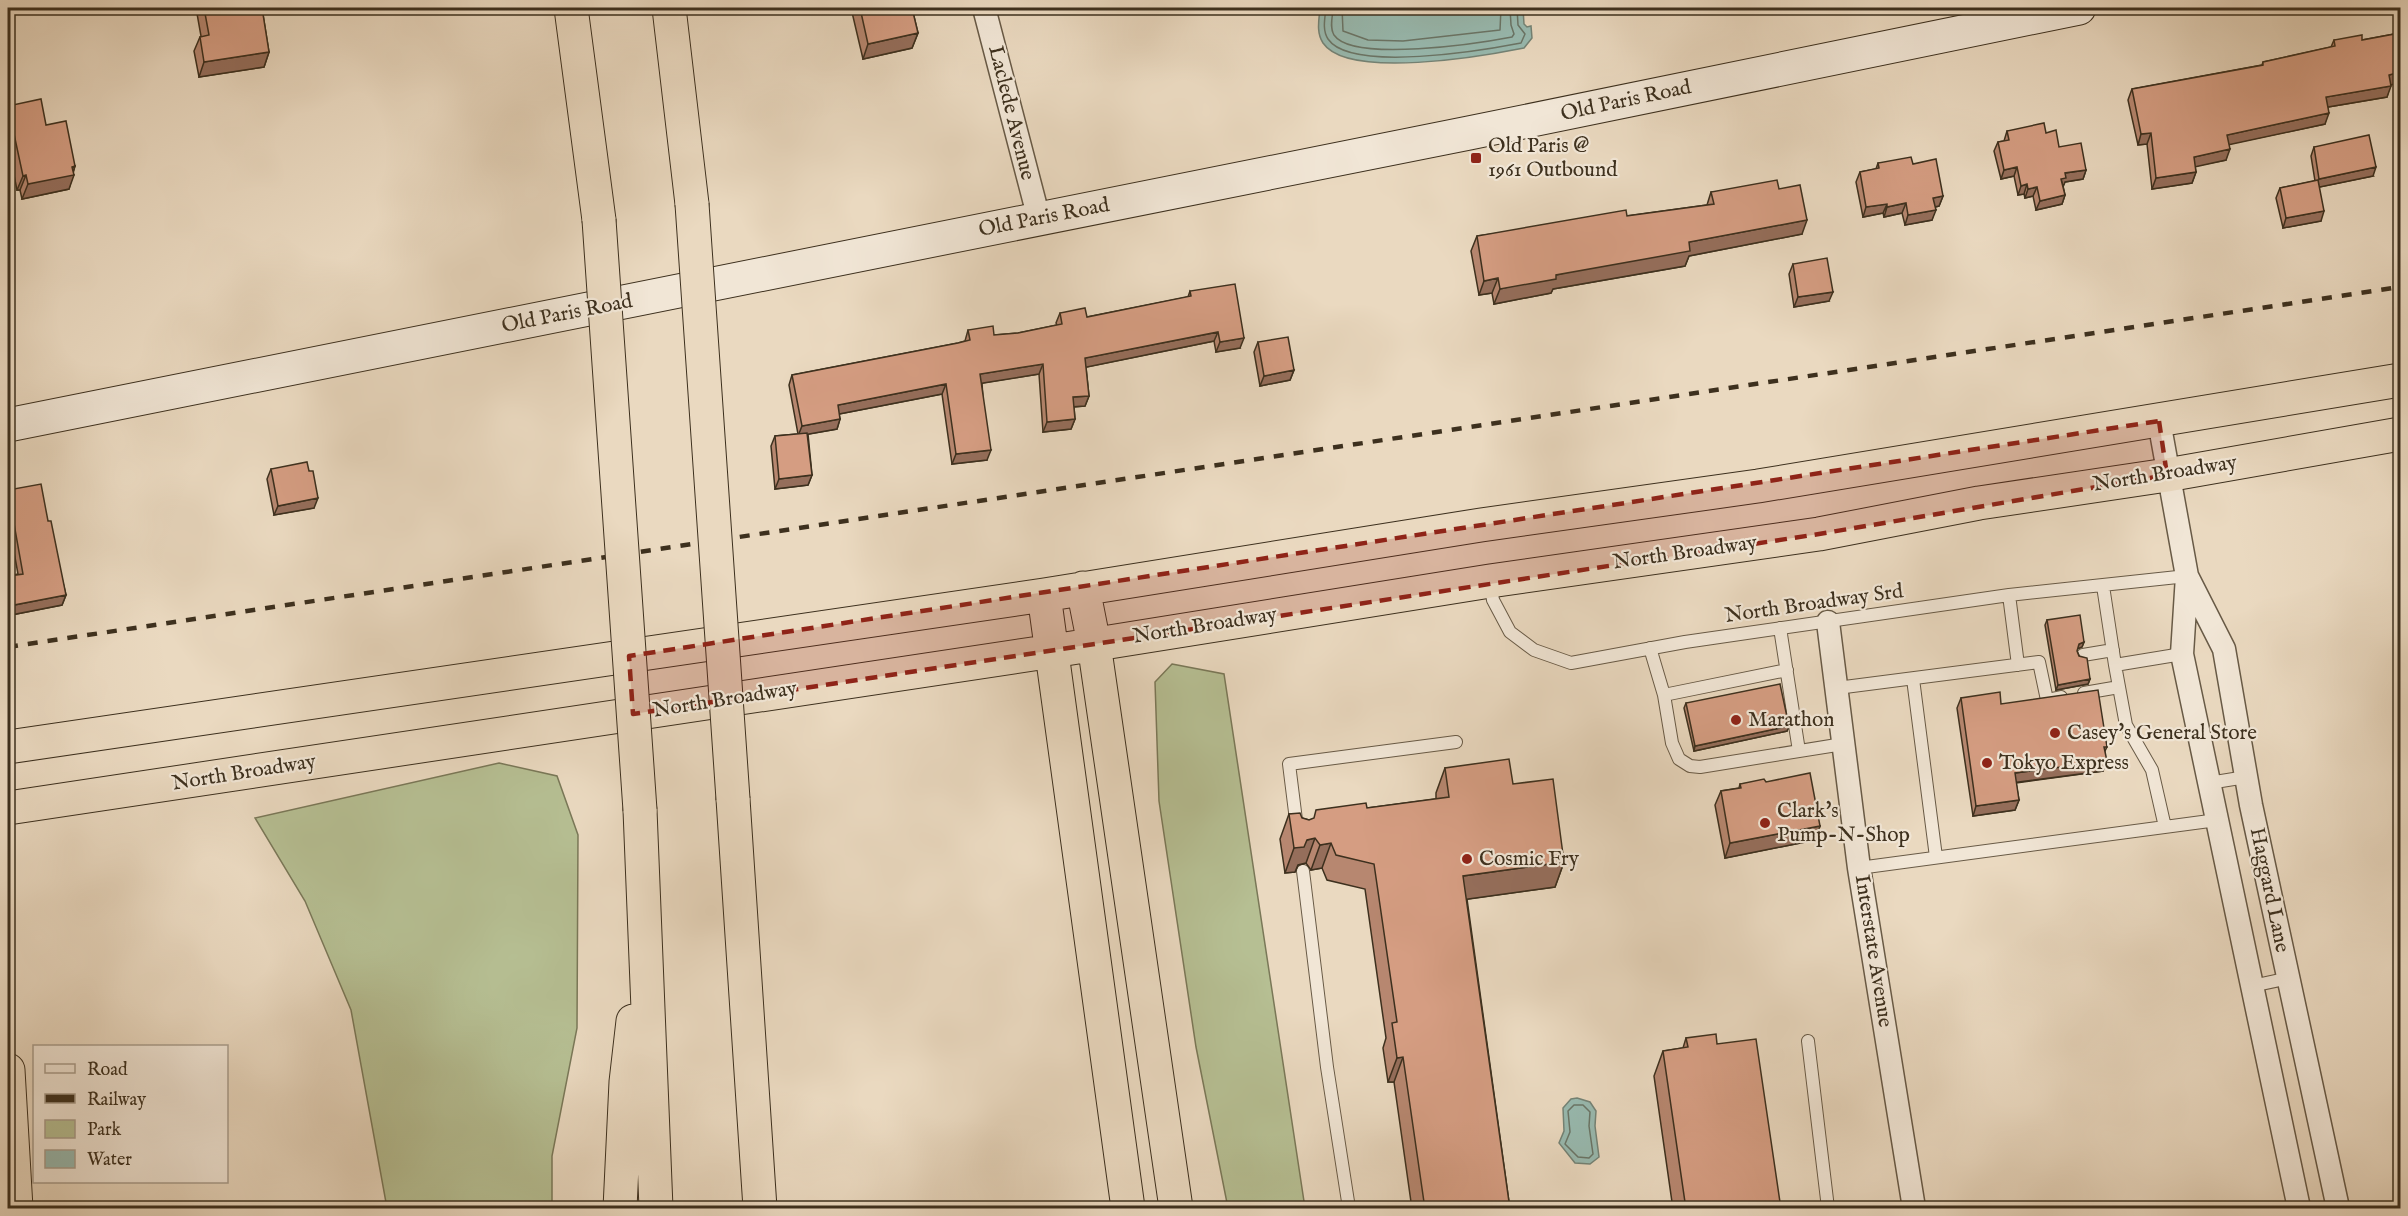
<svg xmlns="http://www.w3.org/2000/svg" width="2408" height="1216" font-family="'IM FELL English',serif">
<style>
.green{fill:#b6bf93;stroke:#7a7858;stroke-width:1.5}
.water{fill:#98bab0;stroke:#748376;stroke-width:1.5}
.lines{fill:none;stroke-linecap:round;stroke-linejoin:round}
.shore{stroke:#6a7567;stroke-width:1.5}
.lane-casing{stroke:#685a46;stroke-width:14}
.street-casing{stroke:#685a46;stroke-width:25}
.secondary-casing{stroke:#3d301e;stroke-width:35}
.highway-casing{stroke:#3d301e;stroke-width:35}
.lane{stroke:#f1e6d6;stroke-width:12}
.street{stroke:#f1e6d6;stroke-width:22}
.secondary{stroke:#f1e6d6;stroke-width:33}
.highway{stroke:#ead9c0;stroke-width:33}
.rail{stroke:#3d301e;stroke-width:4.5;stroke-dasharray:10 10;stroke-linecap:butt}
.highway-bridge-casing{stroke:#3d301e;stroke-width:35;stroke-linecap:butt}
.highway-bridge{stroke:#ead9c0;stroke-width:33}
.wall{fill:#b78770;stroke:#3d301e;stroke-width:1.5}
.shaded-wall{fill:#956e5b;stroke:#3d301e;stroke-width:1.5}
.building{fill:#d59d82;stroke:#3d301e;stroke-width:1.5}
.marked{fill:#8f2418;fill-opacity:0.2;stroke:#8f2418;stroke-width:4.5;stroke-dasharray:12 8;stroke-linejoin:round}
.poi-dot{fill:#8f2418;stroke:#f1e6d6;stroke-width:2}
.labels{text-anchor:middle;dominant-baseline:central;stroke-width:4.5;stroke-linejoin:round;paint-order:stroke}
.street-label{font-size:21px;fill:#3d301e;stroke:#f1e6d6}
.poi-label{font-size:21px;fill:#3d301e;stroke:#f1e6d6;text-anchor:start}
</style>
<rect width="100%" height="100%" fill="#ead9c0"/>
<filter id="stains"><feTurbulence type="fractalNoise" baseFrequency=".00333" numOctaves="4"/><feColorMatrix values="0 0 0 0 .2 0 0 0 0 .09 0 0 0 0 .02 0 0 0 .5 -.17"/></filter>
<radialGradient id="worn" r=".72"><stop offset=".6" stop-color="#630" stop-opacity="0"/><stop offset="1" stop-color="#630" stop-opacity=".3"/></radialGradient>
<path class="green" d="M1172 664 1224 674 1305 1208H1228L1196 1047 1159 801 1155 682Z
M499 763 557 776 578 835 577 1028 552 1156V1208H387L351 1010 305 901 255 818Z"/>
<path class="water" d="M1320 8H1523L1524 24 1527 27 1531 26 1532 38 1524 48C1484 56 1348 80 1323 43 1316 32 1319 20 1320 8Z
M1577 1098 1590 1102 1596 1111 1595 1126 1599 1157 1590 1164 1575 1163 1559 1143 1564 1131 1563 1108 1571 1099Z"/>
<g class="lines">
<path class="shore" d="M1326 8C1325 18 1322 30 1328 39 1351 73 1485 50 1521 43L1525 34 1518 25 1517 8
M1333 8C1333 16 1329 27 1334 35 1353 63 1481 43 1512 37L1514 34 1511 25 1510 8
M1342 8 1343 31 1368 40 1403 41 1500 30 1501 8
M1574 1105H1583L1590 1112 1589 1126 1593 1154 1589 1158 1578 1157 1565 1144 1570 1132 1568 1111Z"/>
<defs>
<path id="lane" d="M1490 582 1493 600 1510 632 1534 650 1571 663 1685 642 2009 595 2187 576
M2103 586 2115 665 2182 654
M2009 595 2018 665
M1780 628 1799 751
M1650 648 1664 695 1672 743 1679 759 1690 766 1700 767 1843 744
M2083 655 2113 650
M2115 665 2126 725 2152 770 2165 827
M1913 679 1936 857
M1837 688 2039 662 2047 700 2061 697
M2084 693 2119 687
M1664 695 1787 670
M2209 783 2246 777
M1297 828 1289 764 1456 742
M1859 868 2217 820
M1303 871 1327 1067 1349 1208
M2252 986 2289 978
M1808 1041 1828 1208"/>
<path id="street" d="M984 8 1039 219
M2159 421 2187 576 2182 654 2299 1208
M2187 576 2224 649 2251 805 2338 1208
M1828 622 1859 868 1914 1208"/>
<path id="secondary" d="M8 425 1469 133 2079 8"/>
<path id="highway" d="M571 8 599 220
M669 8 692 204
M1083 588 1094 644 1176 1208
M1044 595 1128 1208
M8 747 1044 595 1481 525 1758 486 2400 380
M733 799 760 1208
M8 808 1053 651 1490 581 1819 534 1979 503 2167 475 2400 434
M640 810 656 1208
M8 1070 16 1208
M620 1208 626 1082 633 1021"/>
</defs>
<use href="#lane" class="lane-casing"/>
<use href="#street" class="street-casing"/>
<use href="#secondary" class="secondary-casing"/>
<use href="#highway" class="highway-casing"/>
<use href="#lane" class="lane"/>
<use href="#street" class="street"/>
<use href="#secondary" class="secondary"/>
<use href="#highway" class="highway"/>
<path class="rail" d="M8 647 2400 287"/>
<defs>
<path id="highway-bridge" d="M692 204 733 799
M599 220 640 810"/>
</defs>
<use href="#highway-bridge" class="highway-bridge-casing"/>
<use href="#highway-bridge" class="highway-bridge"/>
</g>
<path class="wall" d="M196 8H262L269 52 264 67 199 77 194 51 200 37 201 36Z
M851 8H912L918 33 912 48 863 59Z
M2400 33V83L2390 85 2387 97 2328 107 2325 124 2229 144 2226 160 2195 166 2196 172 2192 183 2152 189 2147 144 2138 145 2128 100 2132 89 2262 65 2263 62 2331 47 2334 40H2362Z
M8 107 46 125 75 166 69 189 22 199 20 190H17L8 145Z
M2007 131 2046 133 2059 147 2086 170 2083 179 2065 182 2063 186 2065 195 2062 204 2036 210 2033 196 2025 198 2024 194 2018 195 2014 176 2001 179 1994 151 1998 142 2004 141Z
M2314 147 2373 176 2319 187 2321 221 2283 228 2276 198 2280 188 2315 181 2311 156Z
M1878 163 1913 164 1943 196 1939 206 1935 207 1932 220 1905 225 1902 213 1884 217 1883 213 1863 217 1856 182 1860 172 1876 169Z
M1779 189 1802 234 1689 256 1685 266 1553 289 1551 293 1494 304 1492 293 1479 295 1471 251 1477 236 1707 205 1711 192Z
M1793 264 1829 301 1794 307 1789 274Z
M1190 291 1240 348 1216 352 1214 341 1086 367 1089 396 1085 406 1074 407 1075 419 1071 429 1043 432 1039 374 982 383 987 460 952 464 942 394 839 414 840 419 837 429 808 434 812 475 808 485 775 489 771 446 775 436 798 434 789 385 792 375 958 343 965 341 968 330 994 335 1018 333 1057 325 1056 323 1060 313 1087 317 1188 297Z
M1258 342 1294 370 1290 380 1260 386 1254 352Z
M271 469 309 471 314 508 274 515 267 479Z
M8 490 48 521 66 595 62 605 11 615 8 596V581L9 576 18 574 8 519Z
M2047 620 2084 642 2082 647 2077 649V651L2090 679 2088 684 2056 690 2045 625Z
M1961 698 2001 704 2107 747 2105 751 2103 771 2016 783 2019 800 2015 810 1973 816 1957 708Z
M1686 703 1789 726 1787 731 1694 751 1684 708Z
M1445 768 1513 784 1564 862 1555 887 1467 899 1510 1209H1412L1394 1082H1388L1383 1048 1386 1038 1365 889 1327 880 1322 868 1311 870 1306 863 1298 865 1295 872 1285 873 1280 839 1289 814 1309 820 1367 808 1436 799V793Z
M1766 782 1820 826 1815 840 1725 858 1715 805 1721 791 1739 788 1740 784Z
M1686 1038 1717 1044 1781 1209H1673L1654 1076 1663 1051 1683 1048Z"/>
<path class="shaded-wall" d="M918 33 912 48 863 59 868 44Z
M269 52 264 67 199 77 204 62Z
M2400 72V83L2385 86 2389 75Z
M2391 86 2387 97 2322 108 2326 97Z
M2329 113 2325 124 2223 146 2227 135Z
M2151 133 2147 144 2138 145 2141 134Z
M2230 149 2226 160 2190 168 2194 157Z
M75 166 72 175H74L69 189 22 199 28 184Z
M2017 167 2014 176 2001 179 2004 170Z
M2376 167 2373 176 2315 188 2319 179Z
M2086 170 2083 179 2065 182 2063 187 2061 179 2065 173Z
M2196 172 2192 183 2152 189 2156 178Z
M26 175 20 190H17L23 176Z
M2027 184 2024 194 2018 195 2021 186Z
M2037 187 2033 196 2025 198 2028 189Z
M2065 195 2062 204 2036 210 2040 201Z
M1943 196 1939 206 1930 208 1933 198Z
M1906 203 1902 213 1884 217 1887 207Z
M1887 204 1883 213 1863 217 1866 207Z
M1936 210 1932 220 1905 225 1908 215Z
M2324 211 2321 221 2283 228 2286 218Z
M1807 220 1802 234 1689 256 1685 266 1553 289 1551 293 1494 304 1500 289 1689 242Z
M1498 278 1492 293 1479 295 1484 281Z
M1833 292 1829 301 1794 307 1798 297Z
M1218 332 1214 341 1082 368 1085 358Z
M1244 338 1240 348 1216 352 1220 342Z
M1043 364 1039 374 977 384 980 374Z
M1294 370 1290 380 1260 386 1264 376Z
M946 384 942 394 834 415 838 405Z
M1089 396 1085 406 1070 407 1073 397Z
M840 419 837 429 798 436 802 426Z
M1075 419 1071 429 1043 432 1047 422Z
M991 450 987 460 952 464 956 454Z
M812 475 808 485 775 489 779 479Z
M318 498 314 508 274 515 278 506Z
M66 595 62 605 11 615 14 605Z
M2084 642 2082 647 2077 649 2079 644Z
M2090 679 2088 684 2056 690 2058 685Z
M1789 726 1787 731 1694 751 1695 746Z
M2107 761 2103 771 2011 783 2015 773Z
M2019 800 2015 810 1973 816 1976 806Z
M1820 826 1815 840 1725 858 1730 843Z
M1315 838 1306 863 1298 865 1295 872 1285 873 1294 848 1307 840Z
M1331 843 1322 868 1311 870 1320 845Z
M1564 862 1555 887 1454 901 1463 876Z
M1403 1057 1394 1082H1388L1397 1058Z"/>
<path class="building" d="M204 8H262L269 52 204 62 200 37 209 35Z
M860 8H912L918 33 868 44Z
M2400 33V72L2389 75 2391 86 2326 97 2329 113 2227 135 2230 149 2194 157 2196 172 2156 178 2151 133 2141 134 2132 89 2263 65V62L2335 46 2334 40 2362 35V40Z
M41 99 46 125 66 121 75 166 72 167 74 175 28 184 26 175 23 176 8 106Z
M2044 123 2046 133 2056 130 2059 147 2081 143 2086 170 2065 173 2066 178 2061 179 2065 195 2040 201 2037 187 2028 189 2027 184 2021 186 2017 167 2004 170 1998 142 2009 140 2007 131Z
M2369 135 2376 167 2319 179 2314 147Z
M1911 157 1913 164 1936 159 1943 196 1933 198 1936 210 1908 215 1906 203 1887 207V204L1866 207 1860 172 1879 168 1878 163Z
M1777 180 1779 189 1800 185 1807 220 1689 242 1690 251 1556 275V279L1500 289 1498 278 1484 281 1477 236 1626 210 1627 216 1714 204 1711 192Z
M2318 180 2324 211 2286 218 2280 188Z
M1827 258 1833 292 1798 297 1793 264Z
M1235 284 1244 338 1220 342 1218 332 1085 358 1089 396 1073 397 1075 419 1047 422 1043 364 980 374 991 450 956 454 946 384 838 405 840 419 802 426 792 375 958 343 970 340 968 330 993 326 994 335 1018 333 1062 324 1060 313 1085 308 1087 317 1191 296 1190 291Z
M1288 337 1294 370 1264 376 1258 342Z
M807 433 812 475 779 479 775 436Z
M307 462 309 471H313L318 498 278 506 271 469Z
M41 484 48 521H51L66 595 14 605 9 576 23 574 8 490Z
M2080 615 2084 642 2079 644 2077 651 2079 656 2087 658 2090 679 2058 685 2047 620Z
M1780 684 1789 726 1695 746 1686 703Z
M2098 690 2107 747H2104L2107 761 2015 773 2019 800 1976 806 1961 698 2000 692 2001 704Z
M1509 759 1513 784 1553 779 1564 862 1463 876 1510 1209H1425L1403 1057 1397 1058 1392 1023 1397 1022 1374 864 1336 855 1331 843 1320 845 1315 838 1307 840 1304 847 1294 848 1289 814 1300 813 1302 818 1309 820 1314 818 1316 810 1366 803 1367 808 1449 797 1445 768Z
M1810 773 1820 826 1730 843 1721 791 1741 788 1740 784 1764 779 1766 782Z
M1716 1034 1717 1044 1756 1039 1781 1209H1686L1663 1051 1688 1047 1686 1038Z"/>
<path class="marked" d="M2159 421 2167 475 1819 534 633 714 629 656Z"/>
<g class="poi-dot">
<rect x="1470" y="152" width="12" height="12" rx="3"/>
<circle cx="1736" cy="720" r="6"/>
<circle cx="2055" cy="733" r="6"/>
<circle cx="1987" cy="763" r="6"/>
<circle cx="1765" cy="823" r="6"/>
<circle cx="1467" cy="859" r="6"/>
</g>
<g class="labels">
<g class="street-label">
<text transform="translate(1626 101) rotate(-12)">Old Paris Road</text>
<text transform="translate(1011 113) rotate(76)">Laclede Avenue</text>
<text transform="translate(1044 218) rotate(-11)">Old Paris Road</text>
<text transform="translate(567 314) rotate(-11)">Old Paris Road</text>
<text transform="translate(2165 474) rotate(-9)">North Broadway</text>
<text transform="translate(1685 553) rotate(-8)">North Broadway</text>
<text transform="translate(1814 604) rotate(-8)">North Broadway Srd</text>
<text transform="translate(1205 626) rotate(-9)">North Broadway</text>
<text transform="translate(725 700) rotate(-9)">North Broadway</text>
<text transform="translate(244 773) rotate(-9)">North Broadway</text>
<text transform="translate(2269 890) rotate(78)">Haggard Lane</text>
<text transform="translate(1873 951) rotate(81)">Interstate Avenue</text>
</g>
<g class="poi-label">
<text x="1488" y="146">Old Paris @<tspan x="1488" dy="24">1961 Outbound</tspan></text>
<text x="1748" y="720">Marathon</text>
<text x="2067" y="733">Casey's General Store</text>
<text x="1999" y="763">Tokyo Express</text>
<text x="1777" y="811">Clark's<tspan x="1777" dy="24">Pump-N-Shop</tspan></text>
<text x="1479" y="859">Cosmic Fry</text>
</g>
</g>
<rect width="2408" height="1216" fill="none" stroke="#ead9c0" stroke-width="30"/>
<rect x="9" y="9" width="2390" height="1198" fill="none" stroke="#3d301e" stroke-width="3"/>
<rect x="15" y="15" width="2378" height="1186" fill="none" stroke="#3d301e" stroke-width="1.5"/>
<rect x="33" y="1045" width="195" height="138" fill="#f1e6d6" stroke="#a99d8c" stroke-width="1.5"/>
<rect x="45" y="1064" width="30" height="9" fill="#f1e6d6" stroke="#a99d8c" stroke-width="1.5"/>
<text x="87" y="1075" font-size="18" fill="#3d301e">Road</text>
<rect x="45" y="1094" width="30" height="9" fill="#3d301e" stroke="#a99d8c" stroke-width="1.5"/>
<text x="87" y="1105" font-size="18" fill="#3d301e">Railway</text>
<rect x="45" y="1120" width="30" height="18" fill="#b6bf93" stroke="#a99d8c" stroke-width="1.5"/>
<text x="87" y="1135" font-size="18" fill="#3d301e">Park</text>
<rect x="45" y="1150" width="30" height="18" fill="#98bab0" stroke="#a99d8c" stroke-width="1.5"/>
<text x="87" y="1165" font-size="18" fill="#3d301e">Water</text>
<rect width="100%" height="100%" filter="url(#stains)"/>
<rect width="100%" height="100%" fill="url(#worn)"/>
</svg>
